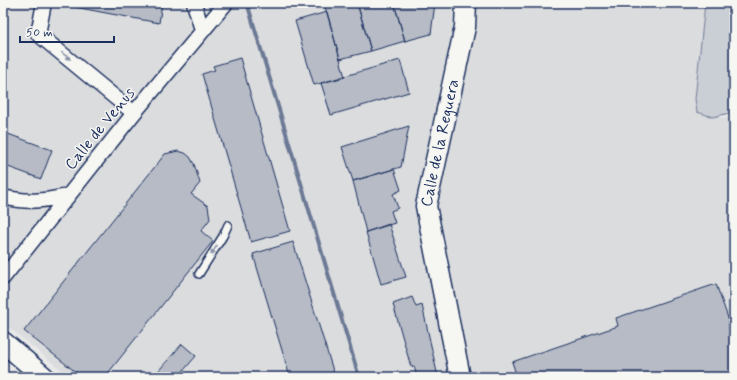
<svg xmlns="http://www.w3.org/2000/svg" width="737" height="380" font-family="Mynerve,sans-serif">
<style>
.built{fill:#dadcde}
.green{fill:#caced5;stroke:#727e9a}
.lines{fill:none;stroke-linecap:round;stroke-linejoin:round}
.stream{stroke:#6c7995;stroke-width:4}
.building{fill:#b6bbc6;stroke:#1b2f5e}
.lane-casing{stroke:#1b2f5e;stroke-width:10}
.street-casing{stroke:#1b2f5e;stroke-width:17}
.secondary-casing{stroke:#1b2f5e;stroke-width:23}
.lane{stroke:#f6f6f2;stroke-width:7}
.street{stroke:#f6f6f2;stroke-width:14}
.secondary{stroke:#f6f6f2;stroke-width:20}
.oneway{fill:#8892a8}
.labels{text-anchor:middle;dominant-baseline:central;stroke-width:3;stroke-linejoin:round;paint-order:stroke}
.street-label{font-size:16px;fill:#1b2f5e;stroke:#f6f6f2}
</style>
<rect width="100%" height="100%" fill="#e9eae9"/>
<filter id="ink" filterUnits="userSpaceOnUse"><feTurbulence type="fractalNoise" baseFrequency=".025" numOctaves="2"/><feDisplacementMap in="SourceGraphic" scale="8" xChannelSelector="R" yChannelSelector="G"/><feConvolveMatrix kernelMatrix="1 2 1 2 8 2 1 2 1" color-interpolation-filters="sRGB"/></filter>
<g filter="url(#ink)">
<path class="built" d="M3 3H707L697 112 734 120V377H70L3 323Z"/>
<path class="green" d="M705 3H734V112L713 117 697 112 695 99Z"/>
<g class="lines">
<path class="stream" d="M248 6 359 377"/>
</g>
<path class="building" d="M64 3H162L159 23 64 5Z
M324 3H357L371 51 340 59Z
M357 3H394L405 41 371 51Z
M394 3H435L431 34 405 41Z
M327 12 345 77 314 85 295 21Z
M240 58 290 231 251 242 202 74 215 70 213 66Z
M400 60 409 92 331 115 321 83Z
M409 126 401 167 353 181 342 147Z
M8 134 52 150 41 179 3 165V149Z
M178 151 185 153 190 157 194 164 200 183 191 194 208 206 210 219 201 231 213 241 105 377H82L24 331 165 154Z
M394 169 401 190 393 194 398 208 391 211 395 223 366 232 353 181Z
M389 224 406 277 381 284 366 232Z
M293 242 335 377H290L253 254Z
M716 284 734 335V377H517L512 362 618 326 616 318Z
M412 297 416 307 422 305 438 377H417L414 366 411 367 393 304Z
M182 344 196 356 178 377H153Z"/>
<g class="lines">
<defs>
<path id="lane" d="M199 274 223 236 228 225"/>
<path id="street" d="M44 3 38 34 134 113
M194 3 202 30
M3 197C27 203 43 201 67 196
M3 278 134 113 226 3"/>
<g id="secondary">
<path d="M3 342 44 377"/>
<path id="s1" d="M460 377 426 206 465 27 466 3"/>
</g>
</defs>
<use href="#lane" class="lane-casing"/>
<use href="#street" class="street-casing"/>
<use href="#secondary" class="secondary-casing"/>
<use href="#lane" class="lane"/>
<use href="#street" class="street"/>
<use href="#secondary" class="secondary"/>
</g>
<defs><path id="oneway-solid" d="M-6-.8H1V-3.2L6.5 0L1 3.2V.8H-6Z"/></defs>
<g class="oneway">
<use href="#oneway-solid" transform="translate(66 56) rotate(39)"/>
<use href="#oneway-solid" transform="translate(214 250) rotate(124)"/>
</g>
</g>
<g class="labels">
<g class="street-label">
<text transform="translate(100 129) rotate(-51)">Calle de Venus</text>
<text stroke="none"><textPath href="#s1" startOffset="239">Calle de la Reguera</textPath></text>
</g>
</g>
<rect width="737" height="380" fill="none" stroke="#f6f6f2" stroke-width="16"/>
<rect x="8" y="8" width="721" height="364" fill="none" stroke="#1b2f5e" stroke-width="1.5" filter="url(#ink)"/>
<path d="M20 36v6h94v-6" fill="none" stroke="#1b2f5e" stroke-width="2"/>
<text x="26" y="36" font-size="12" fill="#1b2f5e" stroke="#f6f6f2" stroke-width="3" paint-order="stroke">50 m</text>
</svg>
